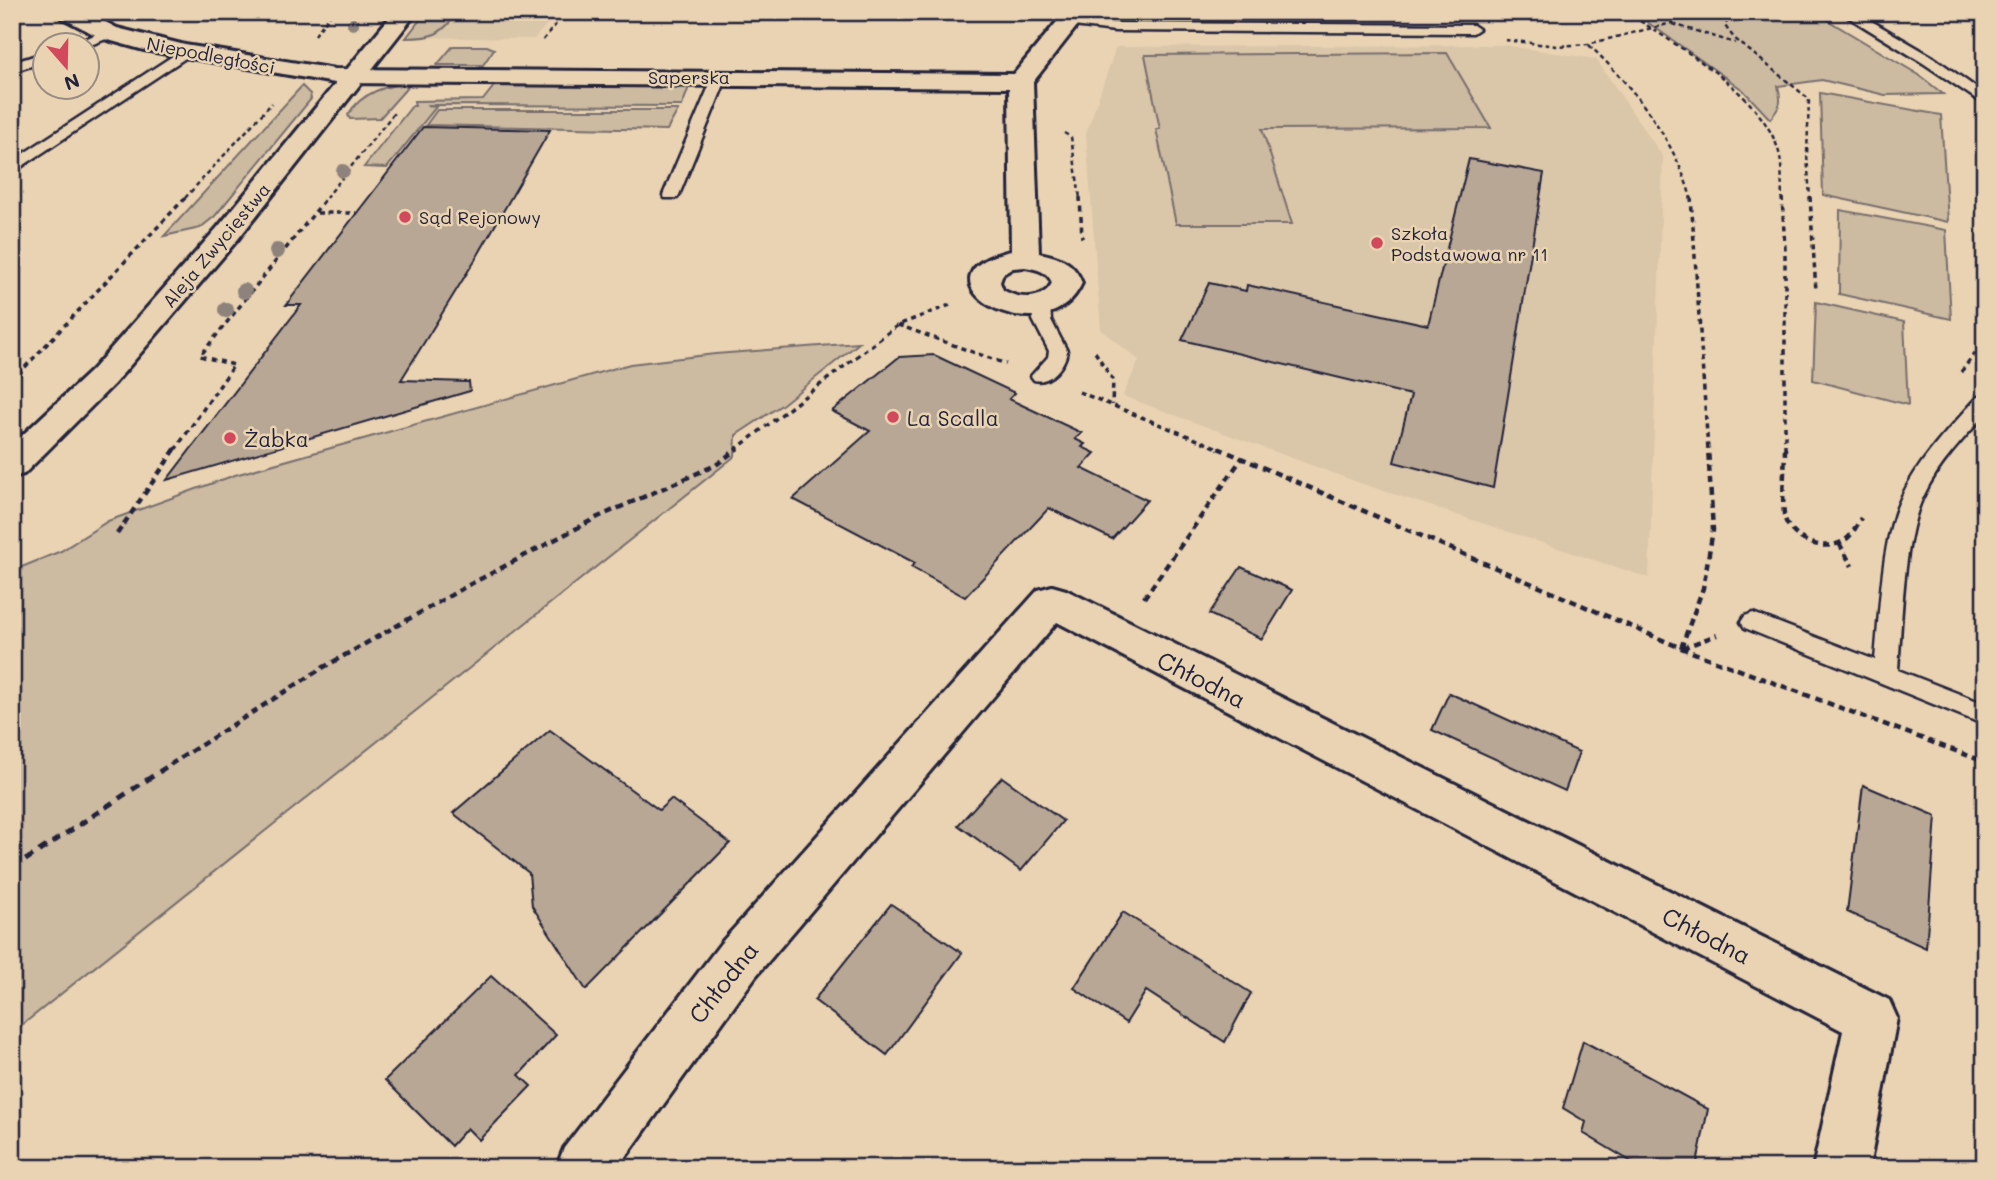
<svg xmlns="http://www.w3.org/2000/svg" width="1997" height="1180" font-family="Mali,sans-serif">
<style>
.built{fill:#dac6a9}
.green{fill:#ccbaa1;stroke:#776e6e;stroke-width:2}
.building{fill:#b7a794;stroke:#22223b;stroke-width:2}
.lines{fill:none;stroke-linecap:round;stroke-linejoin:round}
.service-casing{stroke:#22223b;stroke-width:5}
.minor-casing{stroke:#22223b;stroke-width:6}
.tertiary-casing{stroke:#22223b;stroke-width:6}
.path-far3{stroke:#22223b;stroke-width:2.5;stroke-dasharray:4.5 3.5;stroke-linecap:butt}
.path-far2{stroke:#22223b;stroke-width:3.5;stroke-dasharray:5 4.5;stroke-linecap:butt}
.path-far1{stroke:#22223b;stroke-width:4.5;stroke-dasharray:7 5;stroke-linecap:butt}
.path{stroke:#22223b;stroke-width:5;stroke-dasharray:9 7;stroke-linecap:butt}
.service{fill:#e9d3b2;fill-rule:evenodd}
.minor{fill:#e9d3b2;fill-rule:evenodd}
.tertiary{fill:#e9d3b2;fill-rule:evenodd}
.tree{fill:#8e827c}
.poi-dot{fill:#d1495b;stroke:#e9d3b2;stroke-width:2.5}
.labels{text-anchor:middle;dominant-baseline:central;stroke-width:5;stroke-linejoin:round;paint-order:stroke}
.far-street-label{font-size:18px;fill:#22223b;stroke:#e9d3b2}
.far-poi-label{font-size:18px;fill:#22223b;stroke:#e9d3b2;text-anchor:start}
.poi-label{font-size:21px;fill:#22223b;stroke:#e9d3b2;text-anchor:start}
.near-street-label{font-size:24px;fill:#22223b;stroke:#e9d3b2}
</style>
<rect width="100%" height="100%" fill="#e9d3b2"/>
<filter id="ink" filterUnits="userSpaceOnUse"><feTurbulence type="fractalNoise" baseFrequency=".0143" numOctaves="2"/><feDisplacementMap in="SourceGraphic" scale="14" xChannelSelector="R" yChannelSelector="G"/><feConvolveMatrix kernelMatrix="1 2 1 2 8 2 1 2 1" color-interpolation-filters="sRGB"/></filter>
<g filter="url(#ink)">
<path class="built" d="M433 12H558L534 39 413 37Z
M1503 45 1596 59 1663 157 1649 578 1360 483 1123 396 1139 360 1101 330 1086 134 1116 47Z"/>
<path class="green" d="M426 12H459C441 34 435 38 406 38Z
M1633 12H1814L1919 75 1943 94 1885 95 1822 80 1778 86C1782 101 1781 107 1770 119L1743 90Z
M453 46H487L494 49 483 65H437Z
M1447 53 1491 128 1262 129 1292 224H1176L1156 129H1160L1145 55Z
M498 81 690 84 682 106 426 105 436 107 387 168 364 167 412 106H415L414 101 483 100Z
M412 82 380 118 350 119 348 115C362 91 387 86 412 82Z
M302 86 310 94 311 99 215 216 200 228 164 236Z
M1820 93 1941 115 1948 222 1823 195Z
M437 110H678L667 130 426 125Z
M1840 210 1946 230 1951 319 1839 294Z
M1816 302 1904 322 1908 405 1813 380Z
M859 343 783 404 736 435 735 456 12 1033V571L61 551 108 521 235 475 630 364 715 354Z"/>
<path class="building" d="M423 127 550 130 478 255 401 380 469 382 470 391 167 480 301 305H286Z
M1469 159 1544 173 1493 488 1394 462 1411 395 1182 340 1209 283 1246 291 1247 285 1428 325Z
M934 355 1015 393 1009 399 1082 433 1075 439 1085 444 1082 447 1095 453 1081 468 1147 500 1112 539 1049 508 965 597 911 567 915 563 793 499 870 431 832 411 899 357Z
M1241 567 1292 590 1262 639 1209 614Z
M1449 693 1579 752 1565 791 1432 730Z
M550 730 659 810 671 799 730 843 586 990 532 906 529 873 453 813Z
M1002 777 1063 821 1021 871 958 825Z
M1863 785 1936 816 1926 948 1847 912Z
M891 904 962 953 887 1055 814 1000Z
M1123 912 1251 993 1225 1042 1146 991 1126 1023 1074 988Z
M491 976 556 1035 519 1075 531 1086 479 1140 467 1128 451 1146 385 1080Z
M1583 1041 1708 1109 1696 1168H1642L1583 1133 1586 1122 1563 1108Z"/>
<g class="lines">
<defs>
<path id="service" d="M100 12H119L87 25 81 21Z
M1840 12H1856L1933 57 1985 94V105L1923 63Z
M1070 18 1115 23 1473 25 1479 29 1473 33 1115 31 1065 25V19Z
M109 29 116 33 114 36 88 46H68Z
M185 48 192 52 190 55 12 173V161Z
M46 52V61L12 72V63Z
M720 73 727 77 679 195 677 198H665L663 195 713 77Z
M1041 300 1050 305 1051 320 1067 351C1065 366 1050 384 1034 380L1031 376 1048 357 1049 351 1033 320 1032 305Z
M1985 396V415C1962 440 1938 465 1924 495 1903 537 1902 621 1898 670L1985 704V725L1745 628 1741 622 1745 616 1753 613 1875 660C1880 612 1881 539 1902 496 1920 458 1950 428 1978 397Z"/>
<path id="minor" d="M58 12H86L117 28 185 45 335 69 1014 74 1065 12H1088L1033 82 1039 253C1060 257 1074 262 1082 283 1046 363 900 276 1011 251L1009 88 335 83 144 50 101 38 61 17ZM1025 267C1036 269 1048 271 1052 283 1043 301 1019 300 1003 290L1000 282 1003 274 1013 268Z
M1052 586 1066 590 1889 1000 1897 1018 1869 1168H1813L1843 1031 1057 622 755 977 618 1168H556L564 1148 721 943 1038 590Z"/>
<path id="tertiary" d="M394 12H417L238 239 114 384 24 474 12 477V445L92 370 218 227Z"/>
</defs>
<use href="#service" class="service-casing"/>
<use href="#minor" class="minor-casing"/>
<use href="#tertiary" class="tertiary-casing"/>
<path class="path-far3" d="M1627 12C1677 47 1758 89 1778 149 1783 164 1781 183 1782 198
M1731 12 1725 26 1734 38 1809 99 1807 155 1810 198
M1673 24 1735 43
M315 35 332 12
M543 40 566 12
M1505 40 1557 46 1588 44 1672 23 1683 15 1682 12
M1589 45C1634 88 1674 138 1691 198
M1980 131 1985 143
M1064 133 1071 137 1080 198
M185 198 272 103
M326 198 394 113"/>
<path class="path-far2" d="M1080 197 1082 238
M1691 197 1708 450
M1782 197 1785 249V450
M1810 197 1816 291
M317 213H356
M898 325 1006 364
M1095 352 1113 380 1112 405
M1961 372 1978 349 1985 322
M12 381 186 197
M1079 392 1223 450
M175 450 234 365 200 356 327 197
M735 450 898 325 950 305"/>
<path class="path-far1" d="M1218 448 1681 648 1985 762
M1785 448C1785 465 1781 506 1785 519 1793 542 1826 553 1845 540 1853 535 1856 526 1861 518
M117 534 176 448
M1839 543 1852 566
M1144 598 1242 458
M1681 648 1703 588 1713 530 1708 448
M1682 648 1717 635
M160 771 324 667 467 586 598 517 716 465 738 448"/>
<path class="path" d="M12 869 162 770"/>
<use href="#service" class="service"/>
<use href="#minor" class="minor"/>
<use href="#tertiary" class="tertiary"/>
</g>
<g class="tree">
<circle cx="353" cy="24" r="6"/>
<circle cx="343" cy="171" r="7"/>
<circle cx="277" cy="251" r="8"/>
<circle cx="244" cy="291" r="8"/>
<circle cx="226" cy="310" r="8"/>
</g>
</g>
<g class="poi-dot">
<circle cx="405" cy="217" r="7"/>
<circle cx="1377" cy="243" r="7"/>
<circle cx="893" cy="417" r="7"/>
<circle cx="230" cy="438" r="7"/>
</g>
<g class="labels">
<g class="far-street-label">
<text transform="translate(211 55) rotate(11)">Niepodległości</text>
<text x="689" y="77">Saperska</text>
<text transform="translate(216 245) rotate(-50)">Aleja Zwycięstwa</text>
</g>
<g class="far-poi-label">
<text x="419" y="217">Sąd Rejonowy</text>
<text x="1391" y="233">Szkoła<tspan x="1391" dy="21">Podstawowa nr 11</tspan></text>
</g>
<g class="poi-label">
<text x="907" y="417">La Scalla</text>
<text x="244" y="438">Żabka</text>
</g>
<g class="near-street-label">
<text transform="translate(1202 679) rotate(27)">Chłodna</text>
<text transform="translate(1707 935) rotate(27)">Chłodna</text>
<text transform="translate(723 982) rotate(-52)">Chłodna</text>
</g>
</g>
<rect width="1997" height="1180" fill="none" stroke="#e9d3b2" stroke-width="42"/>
<rect x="21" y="21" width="1955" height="1138" fill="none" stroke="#22223b" stroke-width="2.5" filter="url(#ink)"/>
<g transform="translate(66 66) rotate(160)"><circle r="33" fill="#e9d3b2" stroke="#998c82" stroke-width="2"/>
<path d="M0-5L12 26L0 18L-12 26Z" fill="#d1495b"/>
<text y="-10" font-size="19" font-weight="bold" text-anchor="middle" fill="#22223b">N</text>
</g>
</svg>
